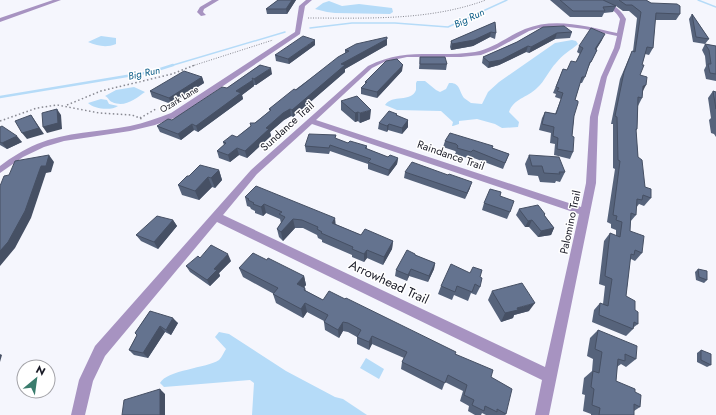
<svg xmlns="http://www.w3.org/2000/svg" width="716" height="415" font-family="Jost,sans-serif">
<style>
.water{fill:#b5dbf8}
.lines{fill:none;stroke-linecap:round;stroke-linejoin:round}
.stream-far1{stroke:#b5dbf8;stroke-width:1.5}
.stream{stroke:#b5dbf8;stroke-width:2.5}
.path-far1{stroke:#878891;stroke-width:1;stroke-dasharray:1 1.5;stroke-linecap:butt}
.path{stroke:#878891;stroke-width:1.5;stroke-dasharray:1.5 2.5;stroke-linecap:butt}
.minor{fill:#a793c1;fill-rule:evenodd}
.wall{fill:#56637b}
.shaded-wall{fill:#465064}
.building{fill:#64738f;stroke:#465064}
.labels{text-anchor:middle;dominant-baseline:central;stroke-width:3;stroke-linejoin:round;paint-order:stroke}
.far-street-label{font-size:9px;fill:#181925;stroke:#fff}
.far-water-label{font-size:10px;font-style:italic;fill:#035783;stroke:#fff}
.street-label{font-size:11px;fill:#181925;stroke:#fff}
.near-street-label{font-size:13px;fill:#181925;stroke:#fff}
</style>
<rect width="100%" height="100%" fill="#f5f6fd"/>
<path class="water" d="M329 1 342 6 359 4 392 8 393 12 390 14 335 13 327 12 315 9 323 3Z
M101 36 116 38V44C106 48 98 46 88 42Z
M572 40 576 41 578 44C571 50 562 55 556 63 549 70 545 81 537 88 527 98 514 98 509 112L519 122 518 127 502 128 495 124 477 119 459 121V124L453 126H452L453 122 441 111 397 110 385 105C392 94 411 103 416 90V83L417 81H425L436 90 440 92 446 89 449 83C460 82 459 91 464 98L471 103 482 104 488 92 499 82 555 43Z
M134 87 145 92C135 99 125 108 112 102 109 101 108 97 105 96L116 90Z
M101 99 107 100 109 104 118 106C111 111 94 109 88 103Z
M219 332 229 334 286 371 335 397 343 399 367 415H252L254 383 250 380 164 387 160 383C167 370 207 368 219 360 222 357 224 352 226 349L215 337Z
M366 358 384 369 379 379 360 368Z"/>
<g class="lines">
<path class="stream-far1" d="M698 0 716 7
M310 28 352 23H395L448 27 507 0
M170 66 285 32"/>
<path class="stream" d="M0 97 151 72 173 65"/>
<path class="path-far1" d="M308 18C368 18 429 21 486 0
M192 66 273 40"/>
<path class="path" d="M67 105 101 91 172 74 195 65
M140 118 156 109
M0 121 37 108 57 105 99 113 132 115 142 119"/>
<path class="minor" d="M53 0H61L0 22V18Z
M212 0H219L204 9 203 12 206 15 201 16 197 12 200 7Z
M306 0H312L305 6 300 34 177 117 155 125 130 131 64 141 44 147 23 157 0 173V166C12 157 23 150 37 144 66 132 99 132 130 126 144 123 158 118 171 113L295 32 299 6Z
M590 0C605 0 619 5 626 19L620 48 607 77 598 117 596 183 549 415H535L542 380 217 222 105 356 93 381 85 415H71L79 380 95 346 251 170 368 66C406 47 436 58 475 52 493 49 508 36 525 29 554 17 587 26 617 33L620 19C614 6 601 6 590 0ZM561 26 585 29 617 36 614 48 601 77 590 117 586 183 581 207 316 120 372 68 384 62 407 57H461L481 55 496 49 529 31 539 28ZM312 124 579 214 545 367 223 215 257 174Z"/>
</g>
<path class="wall" d="M278 0H296L287 14H267L266 9Z
M550 0H646L651 3 680 14 676 20H655L653 48 649 55 645 54 642 65 640 75 643 92 642 98 638 106 637 129 636 131 638 157 645 187 651 198 644 206 639 204 636 208V215L630 222V231L642 253 635 261 631 259 630 260 626 296 635 310 638 324 634 327 633 329 626 336 592 322 594 310 600 303 603 304 605 286 599 284 604 241 610 233 616 236V230L611 228V224L607 222 615 169 613 168V124H611L620 79 629 58 633 51 637 18 629 11H623L616 6 613 12 604 13 602 17H570Z
M692 14 709 39 705 44 693 42 689 19Z
M495 22 496 33 495 39 490 37 473 46 451 50 450 47 451 41Z
M543 27 572 32 570 38 555 39 529 53 526 52 499 65 488 68 482 63 483 57 517 42Z
M387 39V45L345 69V72L293 117 291 116 284 120 270 132 271 136 247 158 239 155 230 162 219 158 217 151 224 145 223 142 237 137 270 111 269 109 345 53V50Z
M602 40 596 49 597 50 588 68 585 77 582 83H580L575 100 574 116 572 136 573 152 570 159 554 155 555 144 550 143 551 133 539 130 542 118 545 112 555 114 561 99 555 97 556 94 553 93 563 69 567 70 576 62 580 54 577 52 579 46Z
M705 44 716 46V81L706 79 704 70 706 66 705 56 702 50Z
M315 45 289 64 276 61 275 55Z
M420 57 447 64 446 70 419 69Z
M260 65 272 74 256 85H254V86L242 95 243 99 198 132 194 130 181 140 160 132 157 126 172 120 227 88Z
M402 71 377 98 361 94V88L365 84V82Z
M202 77 204 83 171 104 152 97 150 91Z
M713 91 716 92V137L714 134 711 133 709 120 711 118 708 98Z
M341 101 370 119 360 123 358 121 355 122 341 110Z
M397 114V116L408 120V127L402 134 388 130 387 132 378 129 379 123Z
M0 127 22 142 7 149 0 145Z
M336 139 348 143 367 146V149L388 157 398 158 397 164 388 176 368 169V164L330 151 329 154 306 152 305 146Z
M445 141 493 146 492 148 509 154 503 169 471 157 470 159 455 154 456 152 455 151 443 147Z
M529 155 565 172 560 182 556 181 555 183 540 182 538 176 528 175 525 164Z
M219 170 222 180 215 188 212 187 199 200 182 195 178 185 189 176Z
M405 172 470 188 465 199 404 178Z
M500 196 510 212 507 219 482 210 484 203Z
M245 197 335 224 361 235 393 241 392 249 383 265 367 258 364 262 352 257V255L322 242V240L318 238 317 235 303 228H295L283 241 279 237 277 229 281 223 280 219 266 213 263 216 255 213V211L251 209 250 207 247 206Z
M519 209 545 216 554 228 551 235 538 237 529 227H525L516 215Z
M173 220 177 226 158 249 141 241 136 235Z
M415 255 435 263 434 269 428 282 409 276 407 281 395 276 396 270Z
M200 258 231 261 219 273 220 276 210 286 190 272 186 266Z
M267 260 304 276 306 285 304 287 305 288 306 291 323 300 455 354 491 377 506 414 505 415H486L482 413 481 415H475L468 411 469 406 460 401 463 391 445 382 442 390 401 369 402 362 404 358 372 344 369 350 357 344V337L348 332 343 331 339 338 325 330 324 322V321L307 312 303 318 276 303 273 294H274L243 277 239 268Z
M698 269 707 280 704 283 696 280 695 272Z
M480 277V287L476 295 471 293 468 301 454 295 452 300 438 294 441 286Z
M492 291 529 311 514 315 513 318 501 322 488 300Z
M150 311 178 323 171 335 165 332 148 358 134 355 129 350 137 335 135 333Z
M598 330 636 359 626 367 621 364 617 367 616 381 635 392 640 407 634 411V415H591V414L583 411 585 395 582 394 584 378 592 371 593 359 587 356 590 338Z
M701 350 711 365 707 367 697 362V353Z"/>
<path class="shaded-wall" d="M292 0H296L287 14 286 9Z
M491 32 490 37 473 46 451 50 452 44Z
M557 33 555 39 529 53 531 47Z
M605 34 602 40 593 55 595 49Z
M387 39V45L345 69V72L293 117 292 110 341 64Z
M315 40V45L289 64 288 59Z
M528 46 526 52 499 65 488 68 489 62Z
M403 65 402 71 377 98V92Z
M271 68 272 74 256 85 254 79Z
M202 77 204 83 171 104 169 98Z
M253 80 254 86 242 95 243 99 198 132 196 126 236 91Z
M646 85 642 93 643 86Z
M57 109 61 115 62 129 47 133 43 127Z
M290 109 291 116 284 120 270 132 271 136 247 158 245 151 266 128 283 113Z
M371 110 370 119 360 123V113Z
M358 112V121L355 122V113Z
M31 115 44 134 27 139 22 133Z
M408 120V127L402 134V128Z
M192 124 194 130 181 140 178 134Z
M389 124 388 130 387 132V126Z
M17 136 22 142 7 149 2 143Z
M237 148 239 155 230 162 228 155Z
M49 155 54 162 51 172 46 173 31 218 15 248 0 266V251L41 166Z
M398 158 397 164 388 176 389 170Z
M219 170 222 180 215 188 211 178Z
M208 177 212 187 199 200 195 191Z
M472 182 470 188 465 199 467 193Z
M264 204 266 213 263 216 261 207Z
M335 218 336 227 332 223Z
M293 219 295 228 283 241 281 232Z
M173 220 177 226 158 249 154 242Z
M532 220 529 227H525L528 221Z
M554 228 551 235 538 237 541 231Z
M393 241 392 249 383 265 384 257Z
M367 250V258L364 262V254Z
M228 254 231 261 219 273 220 276 210 286 207 280 214 269Z
M435 263 434 269 428 282 429 276Z
M411 269 409 276 407 281 408 275Z
M304 276 306 285 299 293 297 284Z
M305 303 307 312 303 318 301 309Z
M535 303 529 311 514 315 513 318 501 322 505 313 517 308Z
M173 318 178 323 171 335 166 330Z
M343 322V331L339 338 338 330Z
M160 326 165 332 148 358 143 353Z
M372 336V344L369 350V342Z
M0 354 2 355 0 362Z
M160 389 165 394V415H160Z"/>
<path class="building" d="M278 0H292L286 9H266Z
M560 0H603L616 6 603 7 605 11H573Z
M619 0H646L651 3 677 4 680 6V14L656 13 653 48 647 47 642 65H644L640 75 647 77 646 85 643 86 642 98 638 97 637 129H636L638 157 642 160 645 187 651 189V198L643 195 642 200 637 199 636 215 631 213 630 231 644 236 642 253 635 250 634 255 631 254 626 296 635 301V310L638 312V324L634 322 633 329 599 315 600 303 608 306 612 279 605 276 610 233 620 237 622 222 616 220 617 216 613 215 620 161 618 160 617 117 615 116 624 72 632 51 635 52 641 12 632 5H626Z
M692 14 709 39 696 37Z
M495 22 496 33 491 32 474 40 452 44 451 41Z
M564 26 572 32 557 33 531 47 528 46 501 60 489 62 483 57 517 42 543 27Z
M591 28 605 34 595 49 597 50 591 62H590L585 77H582L575 100 578 101V103L574 116 572 136 574 137 573 152 557 149 558 138 553 136 554 127 542 124 545 112 556 114 563 93 557 91 559 88 556 87 563 69 567 70 571 61 576 62 583 48 579 46Z
M303 36 315 40 288 59 275 55Z
M387 37V39L341 64 345 65 292 110 290 109 283 113 266 128 269 129 245 151 237 148 228 155 217 151 226 143 223 142 232 135 237 137 251 126 250 123H255L271 110 269 109 294 89 296 90 338 57 349 51 345 50 356 44Z
M705 44 716 46V74L710 73 708 64H711L709 50Z
M420 57H445L447 64H420Z
M397 59 403 65 377 92 361 88 367 82H365L386 61Z
M260 65 271 68 254 79 252 78 253 80 236 91 241 93 196 126 192 124 178 134 157 126 168 119 172 120 222 87 227 88Z
M184 71 202 77 169 98 150 91Z
M713 91 716 92V109Z
M357 96 371 110 360 113 358 112 355 113 341 101Z
M57 109 58 123 43 127 42 113Z
M389 111 397 114 396 115 408 120 402 128 389 124 387 126 379 123Z
M31 115 39 128 22 133 15 121Z
M2 126 17 136 2 143 0 142V127Z
M450 133 493 146 492 148 509 154 505 163 473 150 471 152 457 148 458 146 456 144 445 141Z
M309 134 336 135 335 138 348 143 350 141 367 146 365 148 388 157 390 155 398 158 389 170 368 162 371 159 330 145 329 148 305 146Z
M49 155 46 166H41L25 211 8 242 0 251V186L4 176 9 175 15 161Z
M529 155 559 157 565 172H559L560 174 544 173 542 166H532Z
M412 162 448 175 449 174 472 182 467 193 405 172Z
M200 165 219 170 211 178 208 177 195 191 178 185 187 176H189Z
M256 186 335 218 332 223 361 235 365 229 393 241 384 257 367 250 364 254 352 249 353 247 321 233 322 232 317 229 318 227 302 220 293 219 281 232 277 229 285 217 279 214 282 212 264 204 261 207 253 204 254 203 248 200 249 199 245 197Z
M490 189 501 192 500 196 514 201 510 212 484 203Z
M538 205 545 214 544 215 554 228 541 231 532 220 528 221 519 209Z
M157 216 173 220 154 242 136 235Z
M211 245 228 254 214 269 217 270 207 280 186 266 198 256 200 258Z
M407 250 415 254V255L435 263 429 276 411 269 408 275 396 270Z
M253 253 267 260 268 258 304 276 297 284 305 288 304 290 323 300 329 291 345 299 346 298 456 352 455 354 493 370 491 377 512 389 506 414 497 409V412L485 406 484 411 472 405 474 400 464 395 467 385 448 375 445 383 402 362 407 352 372 336 369 342 357 337 361 330 348 323 343 322 338 330 324 322 328 315 305 303 301 309 273 294 278 288 239 268Z
M451 264 470 273 473 267 482 270 480 277 482 278 480 287 475 284 472 292 457 286 455 292 441 286Z
M698 269 707 271V280L699 277Z
M522 283 535 303 517 308 518 310 505 313 492 291Z
M150 311 173 318 166 330 160 326 143 353 129 350 137 335 135 333Z
M598 330 637 346 636 359 625 354V361L618 359 616 381 635 389V392L641 395 640 407 634 404V415H599L600 408 592 405 594 389 591 387 593 371 599 373 602 352 595 349Z
M701 350 711 354V365L701 360Z
M160 389V415H122L124 400Z"/>
<g class="labels">
<g class="far-street-label">
<text transform="translate(179 99) rotate(-31)">Ozark Lane</text>
</g>
<g class="far-water-label">
<text transform="translate(469 18) rotate(-25)">Big Run</text>
<text transform="translate(144 73) rotate(-12)">Big Run</text>
</g>
<g class="street-label">
<text transform="translate(287 126) rotate(-42)">Sundance Trail</text>
<text transform="translate(451 155) rotate(19)">Raindance Trail</text>
<text transform="translate(570 222) rotate(-78)">Palomino Trail</text>
</g>
<g class="near-street-label">
<text transform="translate(389 282) rotate(25)">Arrowhead Trail</text>
</g>
</g>
<g transform="translate(36 379) rotate(29)"><circle r="19" fill="#ffffff" stroke="#a3a3a8"/>
<path d="M0-3L7 15L0 10L-7 15Z" fill="#3a7c6d"/>
<text y="-6" font-size="11" font-weight="bold" text-anchor="middle" fill="#181925">N</text>
</g>
</svg>
